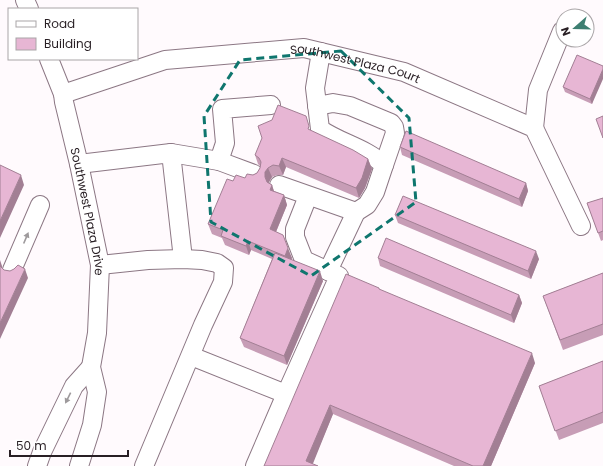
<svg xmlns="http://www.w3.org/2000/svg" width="603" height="466" font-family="Poppins,sans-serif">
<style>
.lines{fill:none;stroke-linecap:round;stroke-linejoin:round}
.minor-casing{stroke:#8c7784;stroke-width:20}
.minor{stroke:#fff;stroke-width:18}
.wall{fill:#c79db6}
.shaded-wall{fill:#a27f94}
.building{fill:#e7b6d4;stroke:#a27f94}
.oneway{fill:#9e9a9c}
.marked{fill:none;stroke:#0f766e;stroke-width:3;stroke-dasharray:8 5;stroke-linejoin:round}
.labels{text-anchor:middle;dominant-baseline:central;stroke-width:3;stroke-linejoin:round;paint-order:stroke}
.street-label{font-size:12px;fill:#281f24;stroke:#fff}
</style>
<rect width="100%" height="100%" fill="#fffafd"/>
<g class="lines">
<defs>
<g id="minor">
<path d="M25 0 29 9"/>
<path id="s1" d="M49 59 63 94 64 102 79 164 100 265 97 333 91 367 97 392 92 425 79 466"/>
<path id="s2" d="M63 94 165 60 304 48 404 72 534 128 581 226"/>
<path d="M317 106 333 103 350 106 391 123 394 127 395 133 384 165"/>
<path d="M534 128 538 90 562 31"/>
<path d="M171 153 219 161"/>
<path d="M79 164 171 153 183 259"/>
<path d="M254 174 219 161 225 143 222 109 271 105"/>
<path d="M279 185 356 212"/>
<path d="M308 196 295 229V237L304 260 328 271"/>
<path d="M100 265 148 260 183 259 202 260 217 263 224 268 223 282 203 325 144 466"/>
<path d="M12 270 40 205"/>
<path d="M191 356 286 394 255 466"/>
<path d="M286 394 339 276 328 271 356 212 367 205 375 192 384 165C366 148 340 143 320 129L315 88 321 52"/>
<path d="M37 466 42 452 74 386 91 367"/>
</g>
</defs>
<use href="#minor" class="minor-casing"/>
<use href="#minor" class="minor"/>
</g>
<path class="wall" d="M603 66 592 104 565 92 563 87Z
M310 130 368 159 372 169 365 188 359 198 286 167 283 175H277L272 177 269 182V183L272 185 274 191 284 195 287 205 276 232 292 258 291 260 323 281 287 365 244 347 240 338 272 259 251 250 249 255 225 245 222 238 212 234 208 224 233 181 245 178 257 173 260 168V166L258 164 255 155Z
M400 147 526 183 528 191 522 207 402 155Z
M603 198V240L601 241 587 203Z
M395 215 539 259 531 279 398 223Z
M378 258 519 295 522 303 514 323 380 266Z
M603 273V335L563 350 543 296Z
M380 290 535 363 491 466H454L333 414 312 464 264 466Z
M603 361V423L559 440 539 386Z"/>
<path class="shaded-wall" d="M603 69V79L592 104 590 99Z
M282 158 286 167 283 175 279 166Z
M368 159 372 169 365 188 359 198 356 188Z
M268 168 272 177 269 182V187L265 177V172Z
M21 175 24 185 0 238V221Z
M526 183 528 191 522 207 519 199Z
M272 185 275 195 270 190Z
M284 195 287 205 273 239 270 229Z
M248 241 251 250 249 255 246 246Z
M288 248 292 258 289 266 285 256Z
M536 251 539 259 531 279 528 271Z
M0 260 2 266V272L0 267Z
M25 269 28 278 0 339V323Z
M320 271 323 281 287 365 284 356Z
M519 295 522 303 514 323 511 315Z
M532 353 535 363 491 466H483Z
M330 405 333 414 312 466 306 461Z"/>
<path class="building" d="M577 55 603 66V69L590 99 563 87Z
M278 105 306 116 309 126 308 129 353 150 368 159 362 178 356 188 282 158 279 166 273 165 268 168 265 172V177L267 182 272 185 270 190 284 195 270 229 283 235 288 248 285 256 248 241 246 246 221 236 223 230 208 224 227 179 233 181 236 175 245 178 247 174 253 175 257 173 260 168 261 162 259 158 255 155 262 138 258 126 272 120Z
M603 116V138L596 119Z
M406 131 526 183 519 199 400 147Z
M0 165 21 175 0 221Z
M403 196 536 251 528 271 395 215Z
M603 198V231L598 233 587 203Z
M386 238 519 295 511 315 378 258Z
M275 253 320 271 284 356 240 338Z
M18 265 25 269 0 323V266L4 270 10 271 14 269Z
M603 273V324L560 340 543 296Z
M346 274 379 288V289L532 353 483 466H473L330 405 306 461 318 466H264Z
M603 361V412L555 431 539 386Z"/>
<defs><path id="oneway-solid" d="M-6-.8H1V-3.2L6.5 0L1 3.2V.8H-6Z"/></defs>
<g class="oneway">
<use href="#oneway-solid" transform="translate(26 238) rotate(-67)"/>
<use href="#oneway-solid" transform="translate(68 398) rotate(116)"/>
</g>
<path class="marked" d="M341 51 409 118 416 202 311 276 211 222 204 116 240 60Z"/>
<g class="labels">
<g class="street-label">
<text stroke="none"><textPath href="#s2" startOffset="300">Southwest Plaza Court</textPath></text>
<text stroke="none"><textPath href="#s1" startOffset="158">Southwest Plaza Drive</textPath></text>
</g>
</g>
<rect x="8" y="8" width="130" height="52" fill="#ffffff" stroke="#a9a5a7"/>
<rect x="16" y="21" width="20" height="6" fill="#ffffff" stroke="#a9a5a7"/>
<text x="44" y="28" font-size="12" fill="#281f24">Road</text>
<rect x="16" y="38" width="20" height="12" fill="#e7b6d4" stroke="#a9a5a7"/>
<text x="44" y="48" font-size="12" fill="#281f24">Building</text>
<g transform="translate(575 28) rotate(250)"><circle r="19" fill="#ffffff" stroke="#a9a5a7"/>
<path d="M0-3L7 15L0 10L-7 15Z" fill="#3d7f71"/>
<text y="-6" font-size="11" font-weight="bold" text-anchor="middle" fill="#281f24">N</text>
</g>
<path d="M10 450v6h118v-6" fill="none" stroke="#281f24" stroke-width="2"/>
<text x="16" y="450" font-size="12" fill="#281f24" stroke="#ffffff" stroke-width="3" paint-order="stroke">50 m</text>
</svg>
